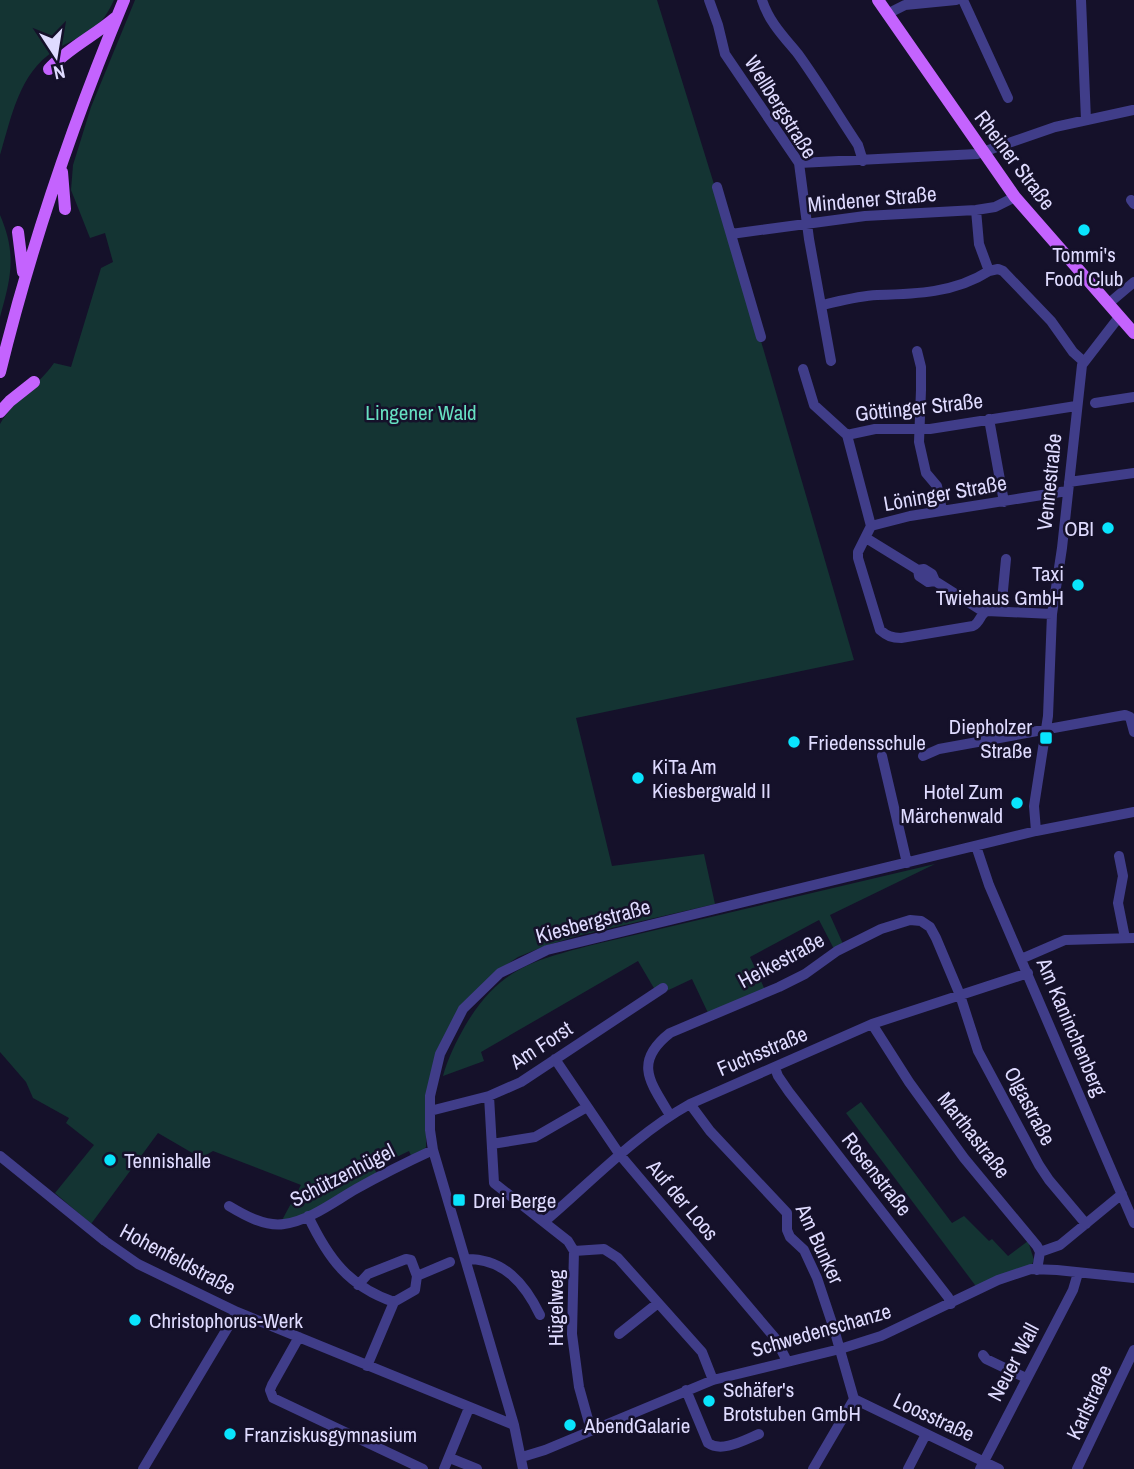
<svg xmlns="http://www.w3.org/2000/svg" width="1134" height="1469" font-family="'Archivo Narrow',sans-serif">
<style>
.green{fill:#143433}
.lines{fill:none;stroke-linecap:round;stroke-linejoin:round}
.minor{stroke:#403d89;stroke-width:10}
.major{stroke:#c463fe;stroke-width:12}
.poi-dot{fill:#09e4fd;stroke:#15112a;stroke-width:2.5}
.labels{text-anchor:middle;dominant-baseline:central;stroke-width:5;stroke-linejoin:round;paint-order:stroke}
.street-label{font-size:21px;fill:#dfdbff;stroke:#15112a}
.poi-label{font-size:21px;fill:#dfdbff;stroke:#15112a;text-anchor:start}
.park-label{font-size:21px;fill:#66e0c1;stroke:#15112a}
</style>
<rect width="100%" height="100%" fill="#15112a"/>
<path class="green" d="M0 0H114C97 37 83 32 54 51 19 73 11 119 0 155Z
M135 0H657L735 252 854 660 576 718 612 866 704 854 715 904 577 936 545 946 518 957 497 971 463 1009 427 1096 426 1147 419 1155 412 1158 409 1151 374 1168 377 1174 317 1210 281 1222 301 1185 213 1151 201 1158 158 1133 91 1224 55 1193 94 1145 66 1123 69 1118 33 1098 26 1082 0 1052V424C14 400 38 386 54 363L71 367 101 268 113 262 105 233 90 238 71 190 73 165 91 107Z
M0 215C17 254 11 278 0 317Z
M935 864 830 915 843 944 834 949 819 920 750 957 765 990 709 1015 692 979 658 995 638 961 481 1052 484 1061 443 1076C448 1058 456 1042 465 1026 499 969 531 961 592 945Z
M861 1102 952 1223 964 1216 989 1241 992 1239 1008 1256 1028 1241 1034 1260 1031 1266 978 1289 846 1113Z"/>
<g class="lines">
<path class="minor" d="M709 0 718 25 725 54 799 163 809 239 831 361
M762 0C769 22 784 37 798 54 819 83 838 115 858 145L863 161
M963 0 1008 98
M1081 0 1086 120
M887 14 905 5 956 0
M799 163 977 154 1055 127 1133 110
M717 187 761 337
M1131 200 1134 204
M976 210 979 244 989 271 998 269 1003 271 1051 321 1073 352 1083 361
M731 234 865 216 976 210 995 207 1015 197
M1108 304 1134 282
M822 305C840 301 858 296 877 295 915 294 955 293 989 271
M917 351 921 367V390L919 442 926 473 937 486 942 510
M803 369 814 405 847 435 875 429H930L1076 406
M1095 403 1134 397
M989 419 1004 502
M847 435 871 526 858 552V558L880 630C887 636 892 638 901 638L973 626C980 623 980 614 987 611L1052 614
M1069 482 1134 473
M871 526 910 516 1067 491
M866 538 918 570 919 576 928 582 935 581
M918 570 924 569 932 574 935 581 984 612
M1001 611 1006 559
M882 756 907 863
M923 756 939 749 1125 715 1130 717 1134 732
M1036 831 1034 806 1048 716 1052 614 1062 548 1082 365 1119 317
M976 846 989 885 1134 1223
M1119 856 1123 876 1118 903 1125 938
M1021 959 1065 940 1134 938
M872 1024 909 1082 964 1158 1037 1246 1040 1252 1037 1270
M555 1059 620 1155 775 1338 787 1361
M775 1068 778 1076 789 1092 948 1297 951 1304
M489 1096 494 1183 568 1241 574 1251 572 1334 579 1387 591 1430
M690 1104 710 1131 787 1213V1230L790 1237 804 1250 817 1278 834 1329 854 1399 813 1469
M430 1111 489 1096 521 1082 663 988
M670 1115C650 1082 633 1062 670 1033L779 987 805 974 837 951 881 929 910 920 921 921 930 927 936 938 960 995 978 1051 1039 1165 1049 1180 1086 1224
M492 1144 535 1137 587 1107
M0 1156 105 1241 138 1264 237 1312 514 1425
M229 1206C244 1215 265 1227 284 1224 309 1221 335 1201 356 1189 381 1175 407 1162 433 1150
M308 1216C328 1258 348 1286 394 1302
M544 1222C591 1182 636 1134 690 1104L872 1024 1028 973
M574 1251 604 1249 618 1258 702 1352 713 1380
M1040 1252 1060 1245 1122 1194
M465 1259C504 1258 525 1284 540 1315
M358 1285 368 1274 406 1259 411 1260 417 1276
M619 1334 658 1303
M299 1337 272 1385 270 1390 273 1398 423 1469
M983 1355 986 1359 1026 1378
M367 1366 394 1302 415 1290 417 1276 450 1262
M686 1390 708 1443C722 1453 744 1440 759 1434
M854 1399 999 1469
M522 1457 545 1450 713 1380 840 1349 881 1336 998 1280 1031 1269 1057 1270 1134 1278
M450 1458 477 1469
M143 1469 237 1312
M444 1469 469 1408
M523 1469 514 1425 433 1150 430 1130V1096L440 1054 463 1009 500 973 547 950 1036 831 1134 812
M908 1469 926 1434
M980 1469 1073 1290 1078 1273
M1077 1469 1134 1350"/>
<path class="major" d="M878 0 1015 197 1134 333
M49 69C68 48 94 36 115 18
M62 172 65 209
M18 232 23 272
M0 372C31 245 74 120 124 0
M0 412 10 401 34 382"/>
</g>
<g class="poi-dot">
<circle cx="1084" cy="230" r="7"/>
<circle cx="1108" cy="528" r="7"/>
<circle cx="1078" cy="585" r="7"/>
<rect x="1039" y="731" width="14" height="14" rx="3.5"/>
<circle cx="794" cy="742" r="7"/>
<circle cx="638" cy="778" r="7"/>
<circle cx="1017" cy="803" r="7"/>
<circle cx="110" cy="1160" r="7"/>
<rect x="452" y="1193" width="14" height="14" rx="3.5"/>
<circle cx="135" cy="1320" r="7"/>
<circle cx="709" cy="1401" r="7"/>
<circle cx="570" cy="1425" r="7"/>
<circle cx="230" cy="1434" r="7"/>
</g>
<g class="labels">
<g class="street-label">
<text transform="translate(781 107) rotate(58)">Wellbergstraße</text>
<text transform="translate(1015 160) rotate(53)">Rheiner Straße</text>
<text transform="translate(872 199) rotate(-5)">Mindener Straße</text>
<text transform="translate(919 407) rotate(-6)">Göttinger Straße</text>
<text transform="translate(1049 482) rotate(-84)">Vennestraße</text>
<text transform="translate(945 493) rotate(-10)">Löninger Straße</text>
<text transform="translate(593 921) rotate(-15)">Kiesbergstraße</text>
<text transform="translate(781 960) rotate(-28)">Heikestraße</text>
<text transform="translate(1072 1027) rotate(67)">Am Kaninchenberg</text>
<text transform="translate(541 1045) rotate(-33)">Am Forst</text>
<text transform="translate(762 1051) rotate(-23)">Fuchsstraße</text>
<text transform="translate(1030 1106) rotate(62)">Olgastraße</text>
<text transform="translate(974 1135) rotate(52)">Marthastraße</text>
<text transform="translate(877 1174) rotate(52)">Rosenstraße</text>
<text transform="translate(342 1175) rotate(-27)">Schützenhügel</text>
<text transform="translate(683 1200) rotate(50)">Auf der Loos</text>
<text transform="translate(820 1244) rotate(65)">Am Bunker</text>
<text transform="translate(178 1259) rotate(28)">Hohenfeldstraße</text>
<text transform="translate(555 1308) rotate(-90)">Hügelweg</text>
<text transform="translate(821 1330) rotate(-16)">Schwedenschanze</text>
<text transform="translate(1013 1362) rotate(-62)">Neuer Wall</text>
<text transform="translate(1089 1402) rotate(-65)">Karlstraße</text>
<text transform="translate(934 1417) rotate(25)">Loosstraße</text>
</g>
<g class="poi-label">
<text x="1084" y="254" text-anchor="middle">Tommi's<tspan x="1084" dy="24">Food Club</tspan></text>
<text x="1094" y="528" text-anchor="end">OBI</text>
<text x="1064" y="573" text-anchor="end">Taxi<tspan x="1064" dy="24">Twiehaus GmbH</tspan></text>
<text x="1032" y="726" text-anchor="end">Diepholzer<tspan x="1032" dy="24">Straße</tspan></text>
<text x="808" y="742">Friedensschule</text>
<text x="652" y="766">KiTa Am<tspan x="652" dy="24">Kiesbergwald II</tspan></text>
<text x="1003" y="791" text-anchor="end">Hotel Zum<tspan x="1003" dy="24">Märchenwald</tspan></text>
<text x="124" y="1160">Tennishalle</text>
<text x="473" y="1200">Drei Berge</text>
<text x="149" y="1320">Christophorus-Werk</text>
<text x="723" y="1389">Schäfer's<tspan x="723" dy="24">Brotstuben GmbH</tspan></text>
<text x="584" y="1425">AbendGalarie</text>
<text x="244" y="1434">Franziskusgymnasium</text>
</g>
<g class="park-label">
<text x="421" y="412">Lingener Wald</text>
</g>
</g>
<g transform="translate(56 56) rotate(168)" stroke="#15112a" stroke-width="5" paint-order="stroke">
<path d="M0-5L12 26L0 18L-12 26Z" fill="#dfdbff"/>
<text y="-10" font-size="19" font-weight="bold" text-anchor="middle" fill="#dfdbff">N</text>
</g>
</svg>
